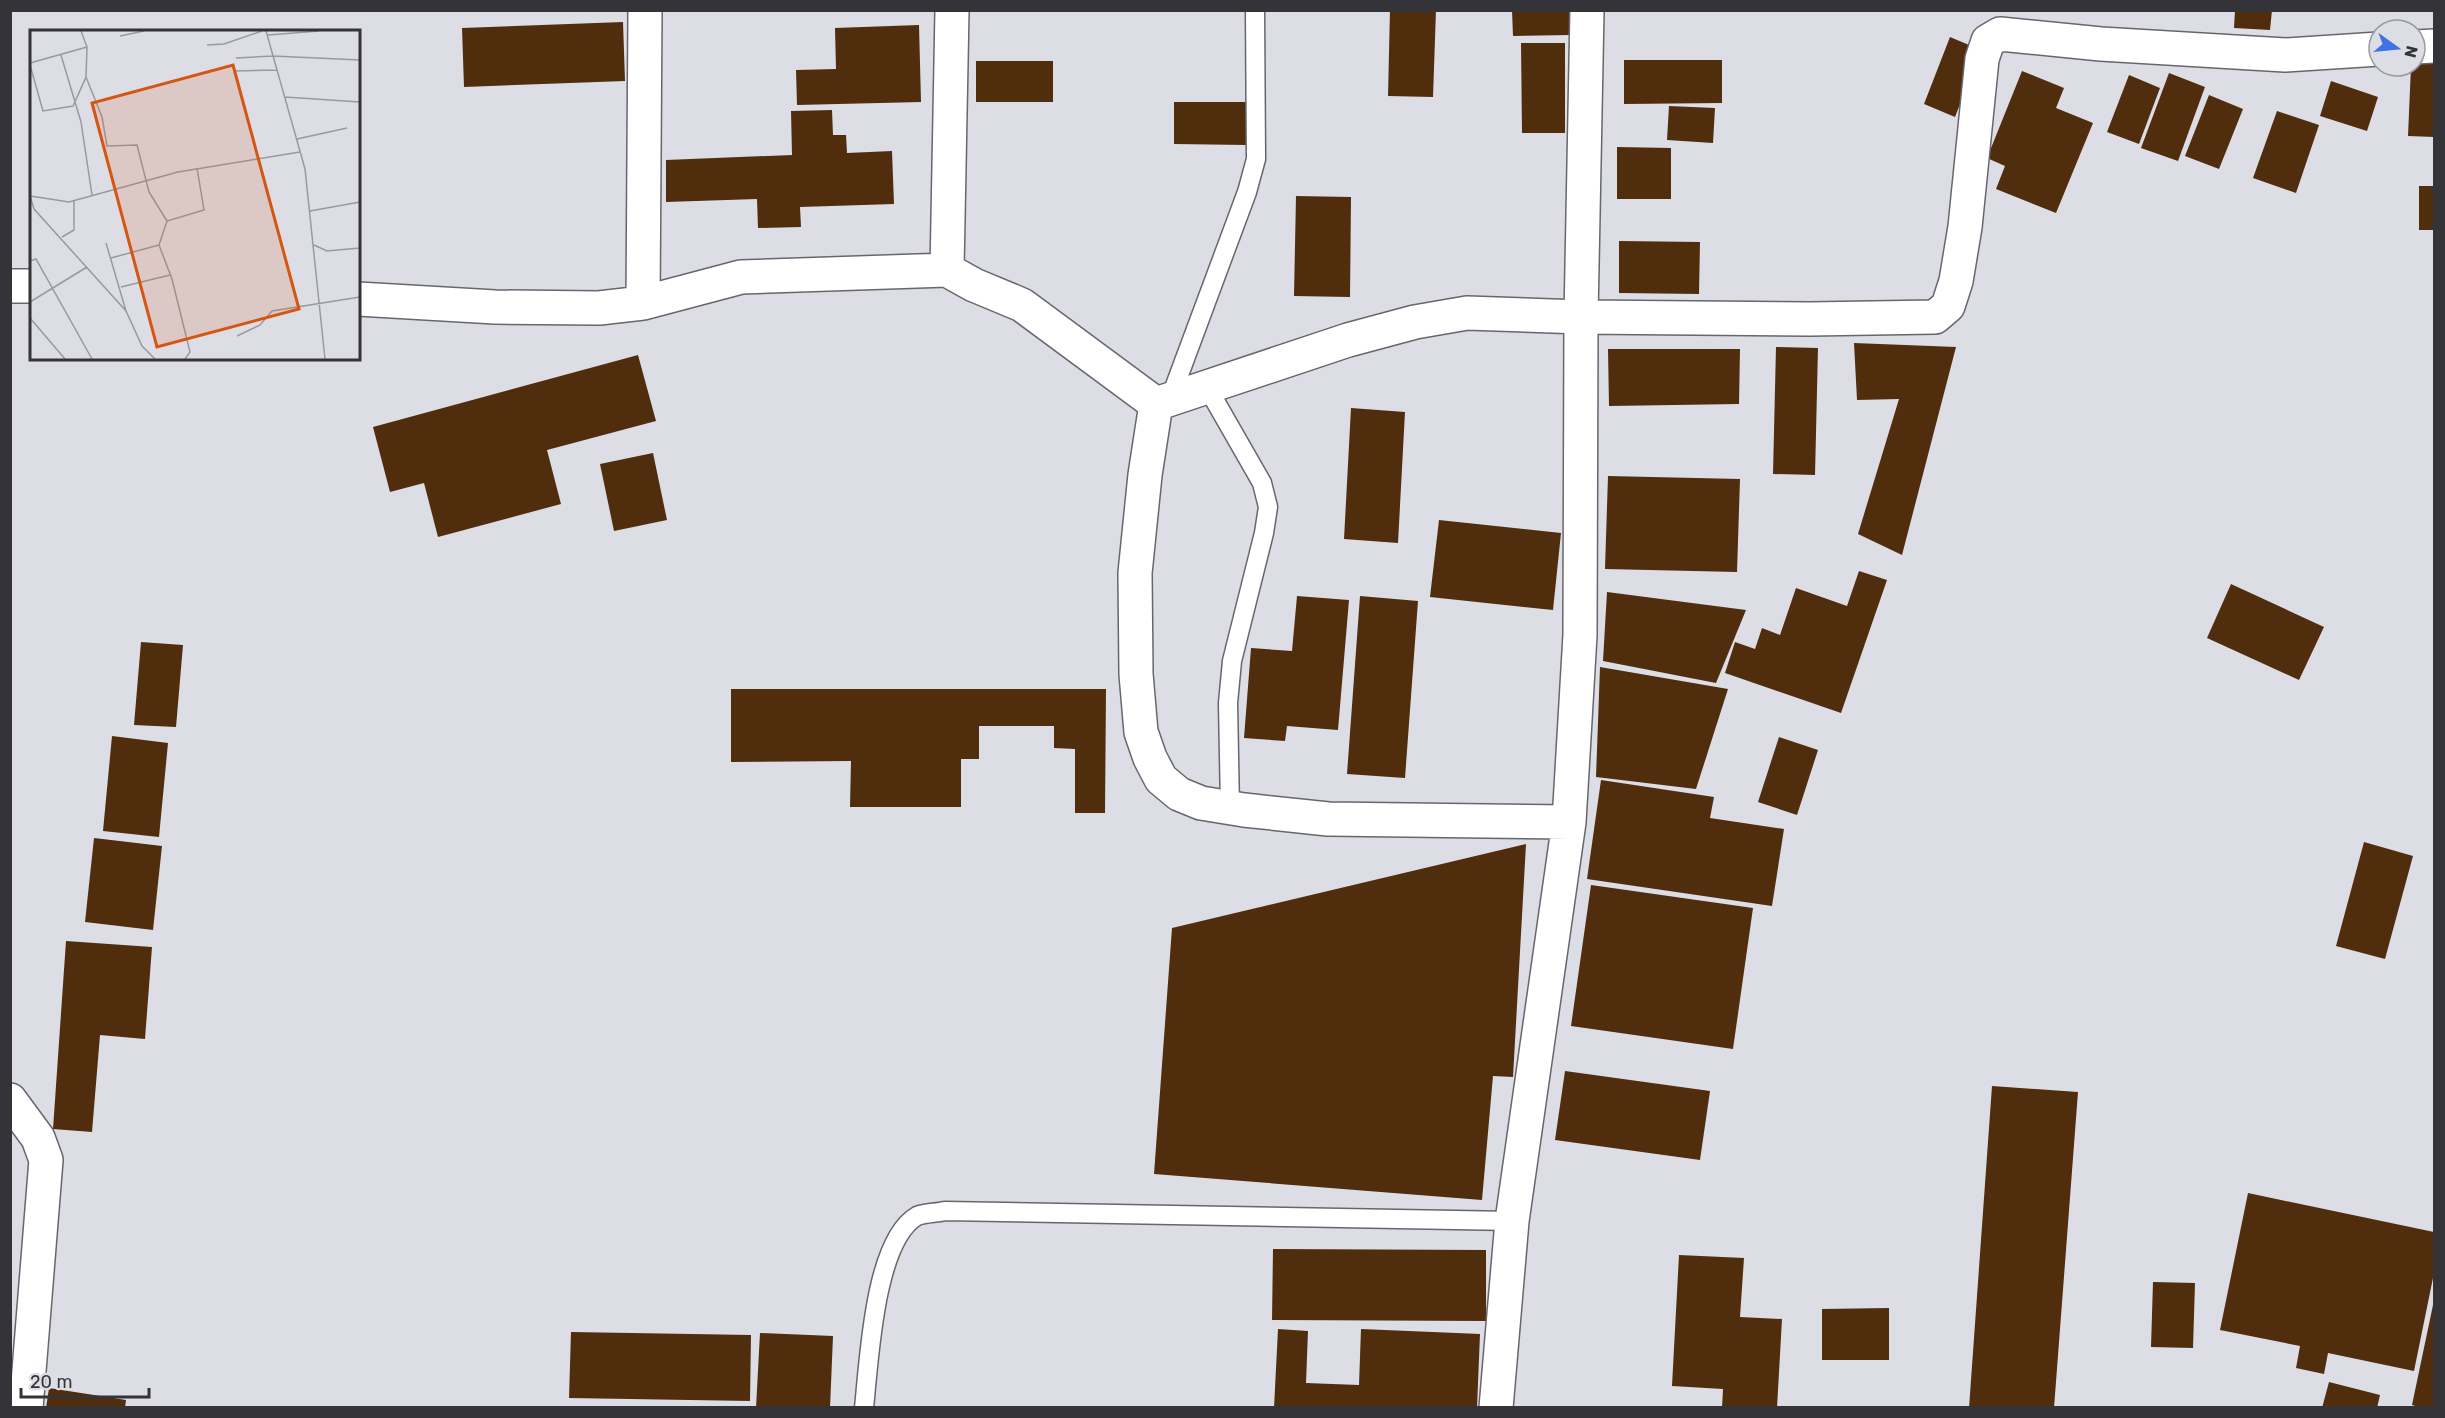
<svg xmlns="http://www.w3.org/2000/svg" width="2445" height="1418" font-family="Rubik,sans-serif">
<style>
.building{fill:#502d0d}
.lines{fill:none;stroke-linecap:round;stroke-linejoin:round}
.lane-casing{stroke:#67666e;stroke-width:21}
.street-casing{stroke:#67666e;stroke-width:36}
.lane{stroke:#fff;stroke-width:18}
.street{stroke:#fff;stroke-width:33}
.inset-road{fill:none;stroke:#9999a0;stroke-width:1.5}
.view{fill:#d65510;fill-opacity:0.15;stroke:#d65510;stroke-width:3}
.inset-edge{fill:none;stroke:#343337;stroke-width:3}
</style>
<rect width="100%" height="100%" fill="#dddde6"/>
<path class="building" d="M1390 10H1436L1433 97 1388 96Z
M1512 10H1571V35L1513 36Z
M2235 10H2272L2270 30 2234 28Z
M623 22 625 81 464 87 462 28Z
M919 25 921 102 797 105 796 70 836 69 835 28Z
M1950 37 1981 50 1955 117 1924 104Z
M1521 43H1565V133H1522Z
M1624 60H1722V103L1624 104Z
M2415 60 2434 61V137L2408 136 2411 66H2415Z
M976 61H1053V102H976Z
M2022 71 2064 88 2056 108 2093 123 2056 213 1996 189 2005 166 1987 158Z
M2169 73 2205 87 2178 161 2141 148Z
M2129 75 2160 88 2139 144 2107 132Z
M2331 81 2378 97 2367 131 2320 116Z
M2209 95 2243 109 2219 169 2185 156Z
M1174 102H1247V145L1174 144Z
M1669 106 1715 108 1713 143 1667 140Z
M832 110 833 135H846L847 153 892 151 894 204 800 207 801 227 758 228 757 199 666 202V160L792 155 791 111Z
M2277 111 2319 125 2296 193 2253 178Z
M1617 147 1671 148V199H1617Z
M2419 186H2434V230H2419Z
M1296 196 1351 197 1350 297 1294 296Z
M1619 241 1700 242 1699 294 1619 293Z
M1854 343 1956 347 1902 555 1858 534 1899 399 1857 400Z
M1776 347 1818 348 1815 475 1773 474Z
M1608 349H1740L1739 404 1609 406Z
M638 355 656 421 547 450 561 504 438 537 424 483 390 492 373 427Z
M1351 408 1405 412 1398 543 1344 539Z
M653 453 667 520 614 531 600 464Z
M1608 476 1740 479 1737 572 1605 569Z
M1439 520 1561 533 1553 610 1430 597Z
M1859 571 1887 580 1841 713 1725 673 1735 642 1755 649 1762 628 1780 635 1796 588 1847 606Z
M2231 584 2324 627 2299 680 2207 638Z
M1607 592 1746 610 1716 683 1603 661Z
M1297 596 1349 600 1338 730 1287 726 1285 741 1244 738 1251 648 1292 651Z
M1360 596 1418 601 1405 778 1347 774Z
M141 642 183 645 176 727 134 725Z
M1600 667 1728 689 1696 789 1596 777Z
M731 689H1106L1105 813H1075V749L1054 748V726H979V759H961V807H850L851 761 731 762Z
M112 736 168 743 159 837 103 831Z
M1779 737 1818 750 1797 815 1758 802Z
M1601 780 1714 797 1710 818 1784 829 1772 906 1587 879Z
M94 838 162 846 153 930 85 922Z
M2364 842 2413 856 2385 959 2336 946Z
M1526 844 1513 1077 1493 1076 1482 1200 1154 1174 1172 928Z
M1591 885 1753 908 1733 1049 1571 1026Z
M66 941 152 947 145 1039 100 1035 92 1132 53 1129Z
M1565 1071 1710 1091 1700 1160 1555 1140Z
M1992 1086 2078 1092 2054 1408H1969Z
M2248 1193 2434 1232V1273L2414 1371 2328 1353 2324 1374 2296 1368 2300 1346 2220 1330Z
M1273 1249 1486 1250V1321L1272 1320Z
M1679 1255 1744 1258 1740 1317 1782 1319 1777 1408H1722L1723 1389 1672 1386Z
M2153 1282 2195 1283 2193 1348 2151 1347Z
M2433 1305 2434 1408H2422L2412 1405Z
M1889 1308V1360H1822V1309Z
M1278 1329 1308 1331 1306 1383 1359 1385 1361 1329 1480 1334 1477 1408H1274Z
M571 1332 751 1335 750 1401 569 1398Z
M760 1333 833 1336 830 1408H756Z
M2329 1382 2380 1395 2377 1408H2322Z
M49 1388 126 1400 125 1408H46Z"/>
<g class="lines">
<defs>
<path id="lane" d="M1207 387 1262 483 1268 507 1264 533 1232 661 1228 703 1230 808
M1170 399 1247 192 1256 159 1255 10
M864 1408C869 1362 874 1241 917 1216 924 1213 937 1213 945 1211L1512 1221"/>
<path id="street" d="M2415 47 2434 46
M947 270 952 10
M10 286H32
M358 299 495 307 599 308 643 303 741 277 947 270 974 285 1022 305 1156 404 1145 475 1135 573 1136 674 1141 732 1150 758 1161 779 1179 794 1201 803 1244 810 1328 819 1569 822
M643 303 645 10
M1156 404 1348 340 1415 322 1467 313 1581 317 1810 319 1935 317 1948 306 1956 281 1965 227 1982 59 1988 41 2000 34 2101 44 2285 55 2379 49
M10 1100 38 1138 46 1160 26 1408
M1496 1408 1512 1221 1569 822 1580 635 1581 317 1587 10"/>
</defs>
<use href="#lane" class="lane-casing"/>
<use href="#street" class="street-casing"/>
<use href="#lane" class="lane"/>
<use href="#street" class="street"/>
</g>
<g transform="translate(30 30)">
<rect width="330" height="330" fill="#dddde6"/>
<path class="inset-road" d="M236 1 275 139 295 329M238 5 289 1M90 6 114 1M177 15 194 14 232 1M31 25 51 92 62 165M206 28 243 26 330 30M0 33 57 17M0 35 13 81 43 76 56 47 57 17 51 1M205 41 247 40M56 47 72 87 77 116 107 115 119 162 137 191M255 67 330 72M267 109 317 98M280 181 330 172M32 207 44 200V171M76 213 96 281M284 215 297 221 330 218M81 228 129 215M0 231 6 229 62 329M91 257 140 245M0 272 57 237M0 288 35 329M207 306 230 295 242 281 330 267M125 329 112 316 96 281 4 179 0 166 39 172 148 142 270 122M155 329 160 322 142 249 129 215 137 191 174 180 167 138"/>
<path class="view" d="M203 35 269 279 127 317 62 73Z"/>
<rect width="330" height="330" class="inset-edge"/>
</g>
<rect width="2445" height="1418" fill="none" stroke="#343337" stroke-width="24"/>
<g transform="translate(2397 48) rotate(105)"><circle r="28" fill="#dddde6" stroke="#9999a0" stroke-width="1.5"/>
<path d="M0-4.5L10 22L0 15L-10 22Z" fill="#4172e3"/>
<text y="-9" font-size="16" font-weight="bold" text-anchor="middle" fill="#343337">N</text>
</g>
<path d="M21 1388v9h128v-9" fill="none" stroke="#343337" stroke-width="3"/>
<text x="30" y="1388" font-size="18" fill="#343337" stroke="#dddde6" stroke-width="4.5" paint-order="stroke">20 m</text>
</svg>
